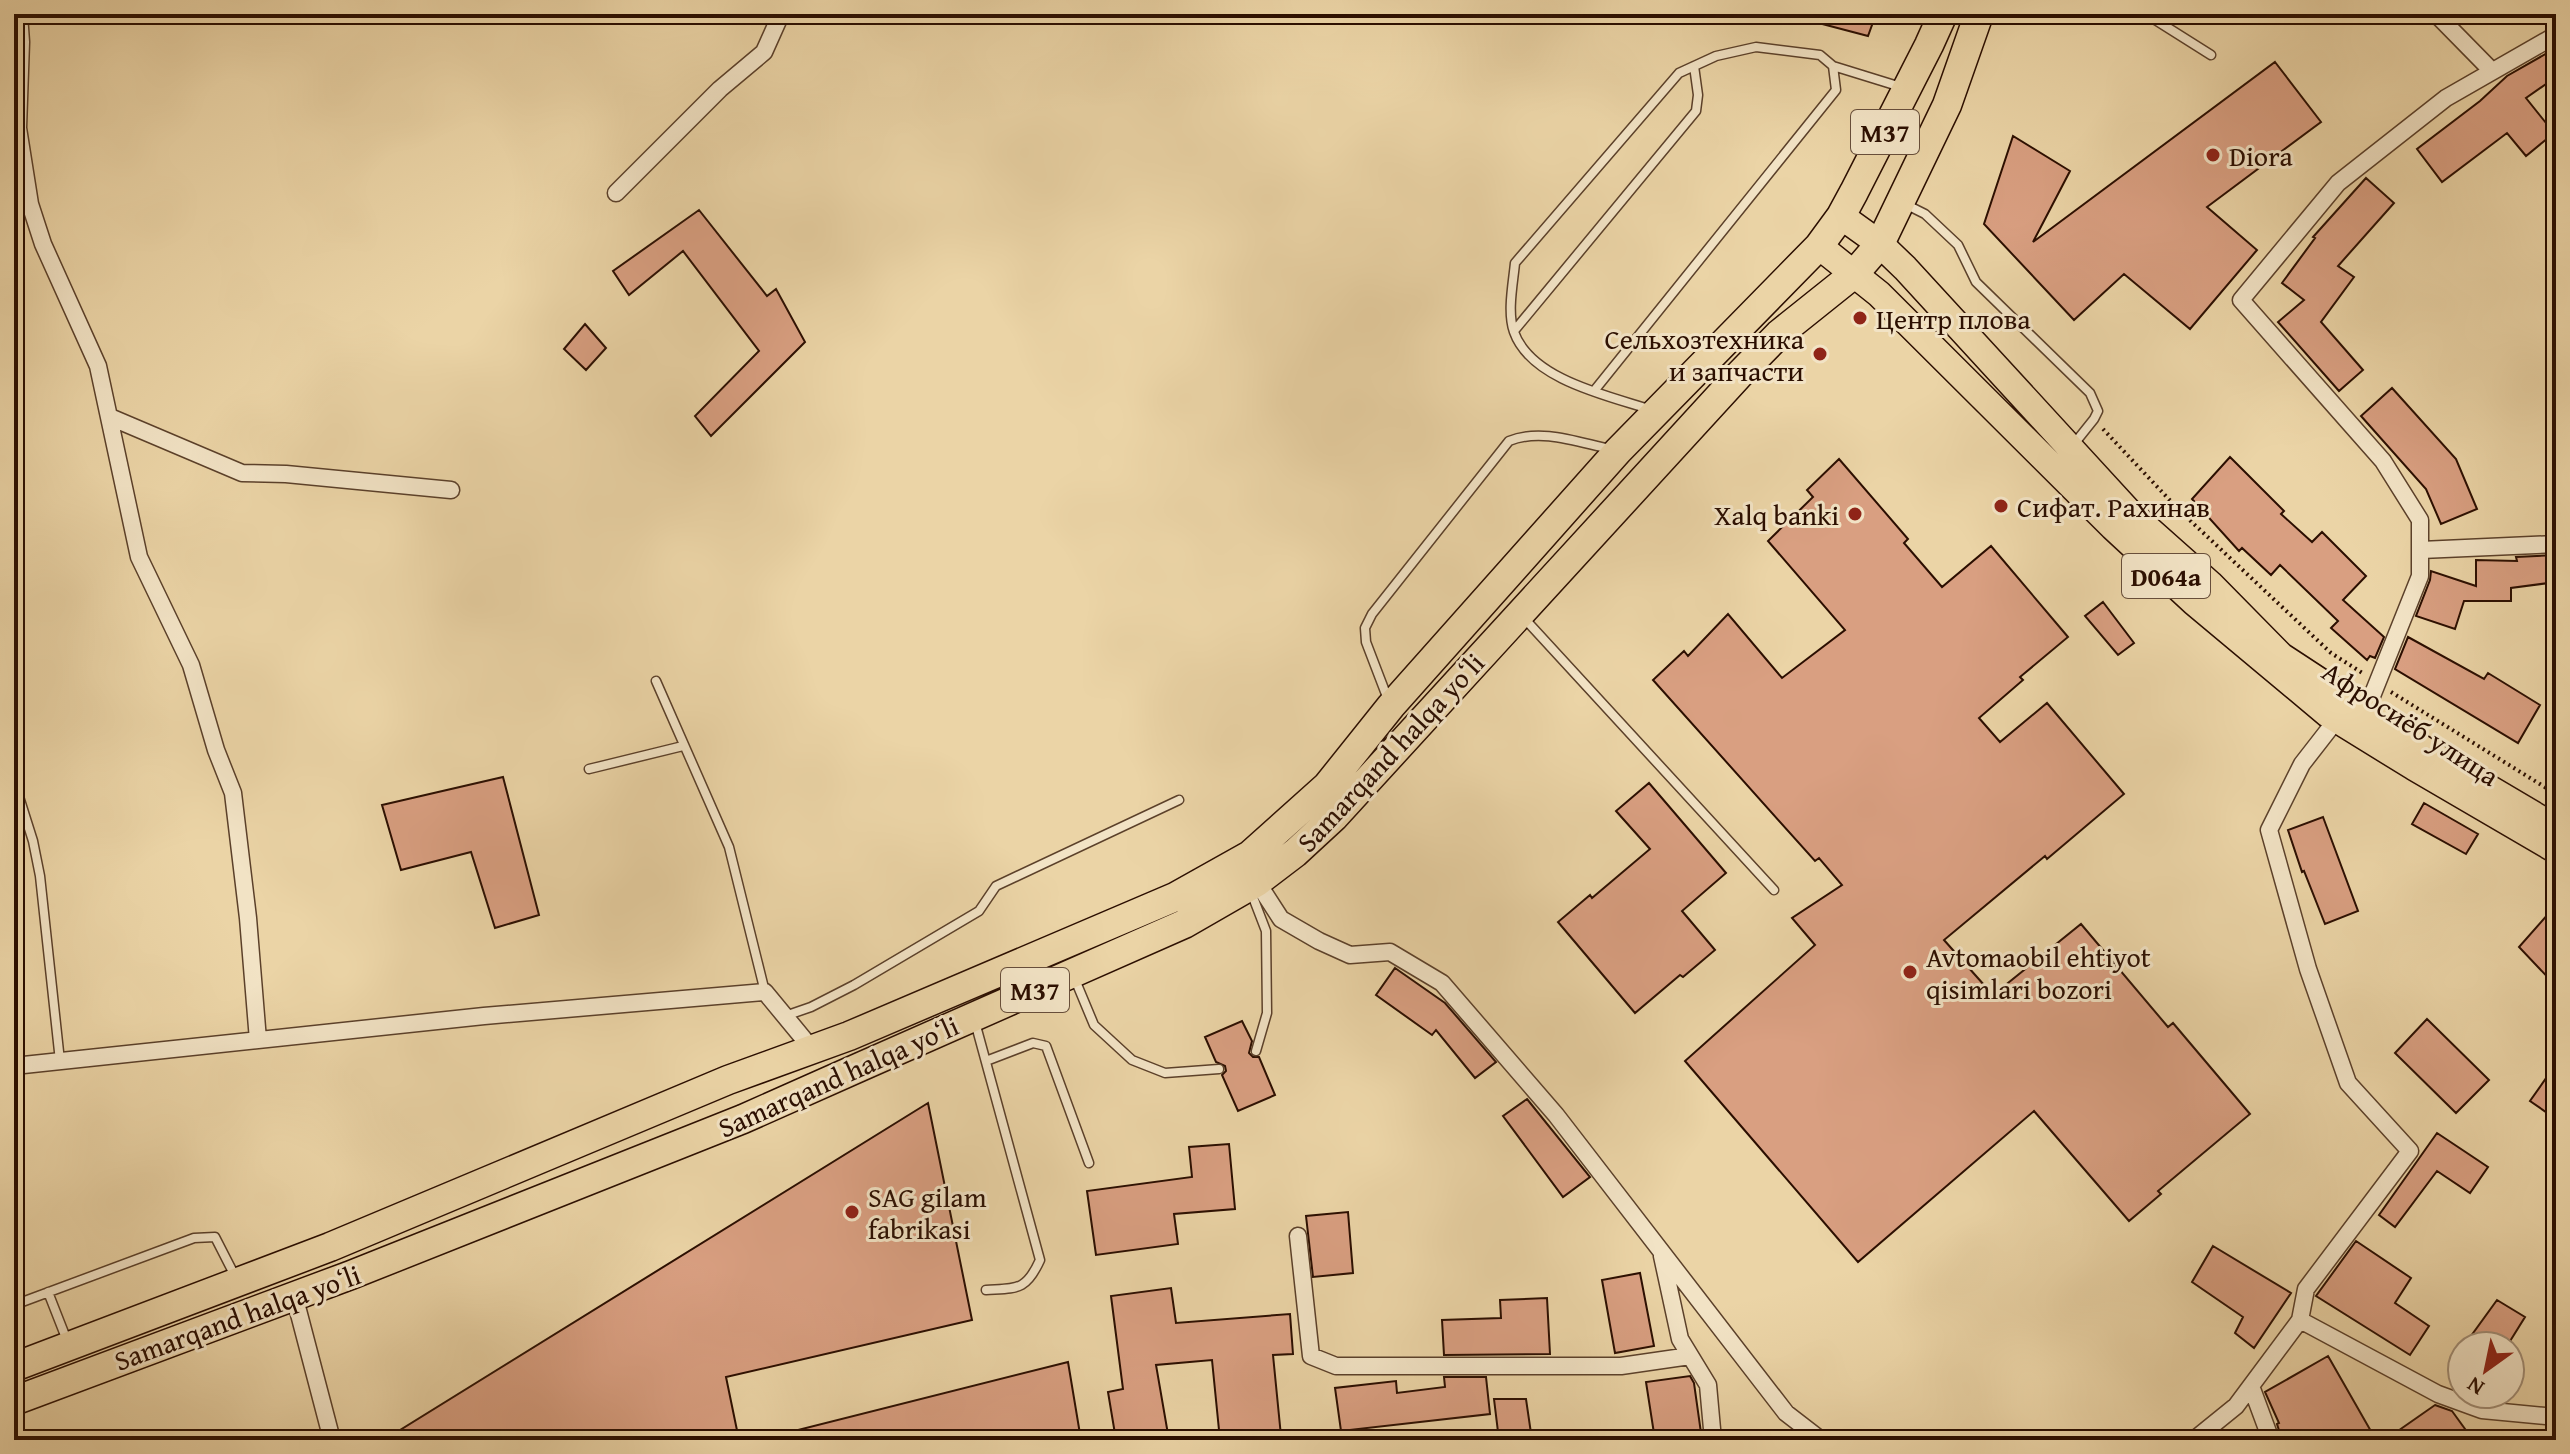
<svg xmlns="http://www.w3.org/2000/svg" width="2570" height="1454" font-family="'Gentium Book Plus',serif">
<style>
.building{fill:#d99f81;stroke:#2b0e00;stroke-width:2}
.lines{fill:none;stroke-linecap:round;stroke-linejoin:round}
.service-casing{stroke:#5b402a;stroke-width:11}
.minor-casing{stroke:#5b402a;stroke-width:19}
.primary-casing{stroke:#2b0e00;stroke-width:29}
.trunk-casing{stroke:#2b0e00;stroke-width:31}
.path{stroke:#2b0e00;stroke-width:4;stroke-dasharray:2 4;stroke-linecap:butt}
.service{stroke:#f2e3c5;stroke-width:8}
.minor{stroke:#f2e3c5;stroke-width:16}
.primary{stroke:#ebd4a6;stroke-width:26}
.trunk{stroke:#ebd4a6;stroke-width:28}
.poi-dot{fill:#8f2418;stroke:#f2e3c5;stroke-width:3}
.labels{text-anchor:middle;dominant-baseline:central;stroke-width:6;stroke-linejoin:round;paint-order:stroke}
.shield{fill:#f2e3c5;stroke:#674e3b;stroke-width:2}
.shield-label{font-size:26px;font-weight:bold;fill:#2b0e00}
.poi-label{font-size:28px;fill:#2b0e00;stroke:#f2e3c5;text-anchor:start}
.street-label{font-size:28px;fill:#2b0e00;stroke:#f2e3c5}
</style>
<rect width="100%" height="100%" fill="#ebd4a6"/>
<filter id="stains"><feTurbulence type="fractalNoise" baseFrequency=".0025" numOctaves="4"/><feColorMatrix values="0 0 0 0 .2 0 0 0 0 .09 0 0 0 0 .02 0 0 0 .5 -.17"/></filter>
<radialGradient id="worn" r=".72"><stop offset=".6" stop-color="#630" stop-opacity="0"/><stop offset="1" stop-color="#630" stop-opacity=".3"/></radialGradient>
<path class="building" d="M1808 14H1876L1868 36 1807 20Z
M2556 48V77L2526 98 2554 133 2526 156 2507 133 2442 182 2417 149 2480 101 2507 76Z
M2275 62 2321 122 2207 207 2257 250 2190 329 2124 274 2074 320 1984 224 2013 136 2070 171 2033 242Z
M2366 178 2394 203 2338 266 2354 277 2321 322 2363 370 2339 391 2278 322 2304 300 2282 283 2315 238 2313 237Z
M699 210 767 296 776 289 805 342 711 436 695 416 759 351 683 251 629 295 613 271Z
M585 324 606 348 586 370 564 349Z
M2392 388 2456 459 2477 509 2441 524 2426 489 2361 416Z
M2230 457 2284 511 2281 514 2312 542 2322 532 2366 576 2343 600 2384 637 2375 658 2370 656 2367 660 2331 628 2338 621 2280 565 2271 575 2242 548 2239 551 2192 499Z
M1839 459 1908 539 1904 543 1942 587 1991 546 2068 637 2020 677 2023 680 1979 718 2000 742 2047 703 2124 794 2047 859 2045 856 1944 940 1993 995 2081 924 2168 1027 2173 1023 2250 1114 2158 1191 2161 1194 2129 1221 2034 1111 1858 1262 1685 1061 1815 945 1792 918 1842 885 1819 858 1815 861 1653 680 1684 651 1688 656 1728 614 1782 678 1845 630 1768 541 1813 497 1807 490Z
M2556 555V582L2511 588V601H2464L2455 629 2416 616 2430 580 2431 571 2476 586V560L2517 561 2516 557Z
M2103 602 2134 643 2118 655 2085 616Z
M2408 637 2484 679 2488 673 2540 705 2518 743 2395 669Z
M503 777 539 915 495 928 471 852 401 870 382 805Z
M1649 783 1726 873 1682 911 1715 950 1683 977 1680 975 1635 1013 1558 922 1590 895 1592 898 1650 849 1616 811Z
M2424 803 2478 834 2466 854 2412 824Z
M2323 817 2358 911 2325 924 2304 871 2302 872 2288 830Z
M2556 905V986L2519 947Z
M1395 968 1445 1003 1496 1062 1475 1078 1436 1030 1432 1035 1376 995Z
M2427 1019 2489 1080 2456 1113 2395 1053Z
M1242 1021 1252 1041 1249 1053 1253 1057H1259L1275 1095 1238 1111 1222 1075 1226 1071 1225 1066 1216 1062 1205 1037Z
M2556 1064V1119L2530 1101Z
M1527 1099 1590 1177 1563 1197 1503 1116Z
M928 1103 972 1320 726 1377 739 1440H384Z
M2437 1133 2488 1167 2470 1193 2437 1171 2395 1227 2379 1215Z
M1229 1144 1235 1209 1174 1214 1178 1244 1096 1255 1087 1191 1192 1177 1189 1147Z
M1348 1212 1353 1273 1313 1277 1306 1216Z
M2356 1241 2411 1278 2395 1303 2429 1326 2410 1355 2316 1296Z
M2213 1246 2291 1293 2254 1348 2235 1333 2243 1317 2192 1282Z
M1640 1273 1654 1346 1615 1353 1602 1280Z
M1171 1288 1176 1323 1290 1314 1293 1354 1273 1355 1281 1436 1220 1440 1212 1360 1156 1365 1169 1440H1116L1108 1392 1123 1389 1111 1296Z
M1547 1298 1550 1354 1444 1355 1442 1320 1501 1318 1500 1300Z
M2497 1300 2525 1317 2507 1346H2487L2471 1336Z
M2328 1356 2376 1440H2282L2277 1424 2279 1423 2265 1392Z
M1068 1362 1081 1440H782V1434Z
M1690 1376 1694 1383 1702 1440H1655L1646 1382Z
M1444 1377H1486L1490 1414 1341 1431 1335 1388 1396 1381 1397 1393 1445 1387Z
M1494 1399H1526L1532 1440H1499Z
M2435 1405 2452 1411 2473 1440H2385Z"/>
<g class="lines">
<defs>
<path id="service" d="M2146 14 2211 55
M1833 66 1901 87
M1903 203 1925 214 1958 245 1976 282 2090 393 2098 411 2094 419 2074 444
M1514 331 1696 111 1698 95 1694 66
M1594 391 1836 90 1833 66 1820 55 1756 47 1716 56 1679 73 1515 263C1513 284 1507 312 1514 332 1531 380 1609 396 1652 410
M1523 617 1774 890
M656 681 729 847 765 992
M1389 702 1366 642 1365 628 1372 614 1509 441C1541 428 1577 442 1610 449
M589 769 683 746
M14 781 33 841 40 876 60 1061
M1251 892 1266 931 1267 1013 1256 1051
M1074 977 1094 1025 1132 1060 1165 1073 1219 1069
M785 1016 811 1007 854 985 979 911 996 886 1179 800
M975 1022 1040 1260C1026 1291 1017 1288 986 1290
M986 1061 1033 1043 1046 1046 1089 1163
M48 1292 68 1343
M14 1305 194 1238 215 1237 236 1278"/>
<path id="minor" d="M19 14 21 42 18 128 30 204 43 244 98 366 139 557 191 665 216 750 233 793 248 918 258 1040
M2436 14 2492 71
M616 193 720 89 764 52 781 14
M110 417 242 473 286 474 451 490
M2421 550 2556 544
M2366 711 2420 576V520L2383 461 2241 300 2338 183 2446 98 2556 35
M1257 882 1281 919 1319 941 1350 955 1390 952 1442 983 1556 1115 1786 1413 1821 1440
M14 1066 484 1016 765 992 812 1049
M1298 1236 1311 1356 1336 1366H1621L1690 1356
M1662 1256 1680 1339 1708 1385 1713 1440
M294 1295 332 1440
M2300 1320 2438 1394 2482 1410 2556 1417
M2251 1386 2271 1440
M2194 1440 2236 1406 2300 1320 2306 1289 2410 1151 2348 1083 2308 969 2269 830 2302 764 2337 719"/>
<path id="primary" d="M1841 216 1880 244 1905 268 2129 512 2210 584 2281 656 2426 751 2556 828
M1819 246 1879 294 2113 527 2194 602 2328 714 2414 767 2556 850"/>
<path id="trunk" d="M14 1367 330 1247 728 1080 849 1036 1175 897 1250 855 1327 786 1391 706 1618 451 1819 246 1841 216 1854 192 1929 45 1943 14
M14 1401 351 1275 743 1119 860 1067 1184 924 1257 882 1295 853 1334 817 1738 376 1779 334 1854 274 1880 244 1947 105 1979 14"/>
</defs>
<use href="#service" class="service-casing"/>
<use href="#minor" class="minor-casing"/>
<use href="#primary" class="primary-casing"/>
<use href="#trunk" class="trunk-casing"/>
<path class="path" d="M2103 429 2179 510 2331 653 2364 674
M2391 692 2556 794"/>
<use href="#service" class="service"/>
<use href="#minor" class="minor"/>
<use href="#primary" class="primary"/>
<use href="#trunk" class="trunk"/>
</g>
<g class="poi-dot">
<circle cx="2213" cy="155" r="8"/>
<circle cx="1860" cy="318" r="8"/>
<circle cx="1820" cy="354" r="8"/>
<circle cx="2001" cy="506" r="8"/>
<circle cx="1855" cy="514" r="8"/>
<circle cx="1910" cy="972" r="8"/>
<circle cx="852" cy="1212" r="8"/>
</g>
<g class="labels">
<g class="shield">
<rect x="1851" y="110" width="68" height="44" rx="6"/>
<rect x="2122" y="554" width="88" height="44" rx="6"/>
<rect x="1001" y="968" width="68" height="44" rx="6"/>
</g>
<g class="shield-label">
<text x="1885" y="132">M37</text>
<text x="2166" y="576">D064a</text>
<text x="1035" y="990">M37</text>
</g>
<g class="poi-label">
<text x="2229" y="155">Diora</text>
<text x="1876" y="318">Центр плова</text>
<text x="1804" y="338" text-anchor="end">Сельхозтехника<tspan x="1804" dy="32">и запчасти</tspan></text>
<text x="2017" y="506">Сифат. Рахинав</text>
<text x="1839" y="514" text-anchor="end">Xalq banki</text>
<text x="1926" y="956">Avtomaobil ehtiyot<tspan x="1926" dy="32">qisimlari bozori</tspan></text>
<text x="868" y="1196">SAG gilam<tspan x="868" dy="32">fabrikasi</tspan></text>
</g>
<g class="street-label">
<text transform="translate(2411 723) rotate(33)">Афросиёб улица</text>
<text transform="translate(1390 752) rotate(-47)">Samarqand halqa yoʻli</text>
<text transform="translate(838 1076) rotate(-24)">Samarqand halqa yoʻli</text>
<text transform="translate(237 1317) rotate(-20)">Samarqand halqa yoʻli</text>
</g>
</g>
<rect width="2570" height="1454" fill="none" stroke="#ebd4a6" stroke-width="48"/>
<rect x="16" y="16" width="2538" height="1422" fill="none" stroke="#2b0e00" stroke-width="4"/>
<rect x="24" y="24" width="2522" height="1406" fill="none" stroke="#2b0e00" stroke-width="2"/>
<g transform="translate(2486 1370) rotate(213)"><circle r="38" fill="#f2e3c5" stroke="#a28e76" stroke-width="2"/>
<path d="M0-6L14 30L0 20L-14 30Z" fill="#8f2418"/>
<text y="-12" font-size="22" font-weight="bold" text-anchor="middle" fill="#2b0e00">N</text>
</g>
<rect width="100%" height="100%" filter="url(#stains)"/>
<rect width="100%" height="100%" fill="url(#worn)"/>
</svg>
